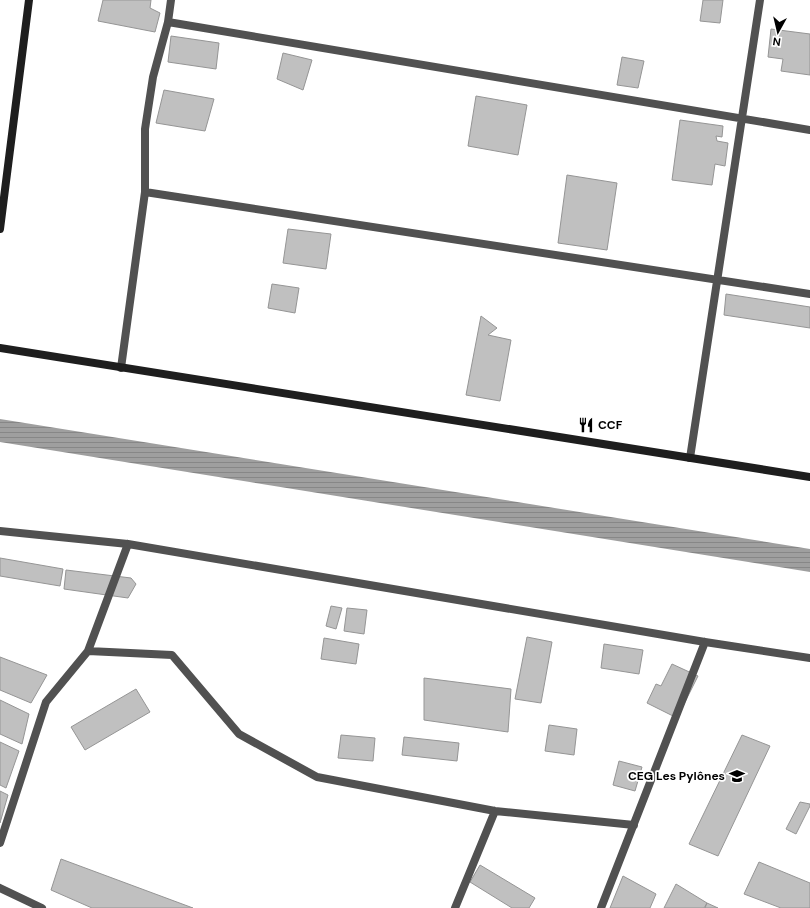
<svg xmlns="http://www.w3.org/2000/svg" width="810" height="908" font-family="'DM Sans',sans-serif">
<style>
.water{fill:url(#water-rules)}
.building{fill:#c0c0c0;stroke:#959595}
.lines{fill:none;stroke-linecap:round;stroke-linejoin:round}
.street{stroke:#515151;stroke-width:8}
.secondary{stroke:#1e1e1e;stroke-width:8}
.labels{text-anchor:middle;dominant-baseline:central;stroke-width:3.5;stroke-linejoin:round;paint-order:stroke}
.poi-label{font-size:12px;font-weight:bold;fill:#000;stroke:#fff;text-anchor:start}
</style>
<defs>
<pattern id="water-rules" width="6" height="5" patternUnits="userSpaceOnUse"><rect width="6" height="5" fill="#9f9f9f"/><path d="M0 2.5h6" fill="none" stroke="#878787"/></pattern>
</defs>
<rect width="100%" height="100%" fill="#fff"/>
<path class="water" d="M0 419 810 549V572L0 442Z"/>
<path class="building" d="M103 0H151L150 8 160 13 155 32 98 21Z
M703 0H723L720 23 700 21Z
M771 29 810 34V75L781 71 783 59 768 57Z
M171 36 219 43 216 69 168 62Z
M283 53 312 60 303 90 277 79Z
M622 57 644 61 638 88 617 85Z
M164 90 214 99 205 131 156 123Z
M476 96 527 105 518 155 468 146Z
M680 120 723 126 722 137 716 136 717 141 728 143 725 166 715 164 712 185 672 180Z
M567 175 617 183 607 250 558 243Z
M288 229 331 234 326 269 283 263Z
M272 284 299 288 295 313 268 308Z
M726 294 810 307V328L724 315Z
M481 316 497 328 488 335 511 340 500 401 466 395Z
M0 558 63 569 60 586 0 576Z
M66 570 131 578 136 584 128 598 64 589Z
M331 606 342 608 336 629 326 626Z
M347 608 367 610 364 634 344 631Z
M527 637 552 642 541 703 515 699Z
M324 638 359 644 356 664 321 659Z
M604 644 643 650 639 674 601 668Z
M0 657 47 675 31 703 0 690Z
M672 664 698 676 677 718 647 703 656 684 661 686Z
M424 678 511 689 508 732 424 720Z
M136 689 150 712 85 750 71 727Z
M0 700 29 714 22 744 0 734Z
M549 725 577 729 574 755 545 751Z
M341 735 375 738 373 761 338 758Z
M742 735 770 746 718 856 689 844Z
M404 737 459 743 457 761 402 755Z
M0 742 19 751 6 788 0 785Z
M619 761 642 767 635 791 613 785Z
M0 791 8 795 0 823Z
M800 802 810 804V806L796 834 786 829Z
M61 859 193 908H92L51 890Z
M759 862 810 883V908H781L744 894Z
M480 865 535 898 529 908H512L470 882Z
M623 876 656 894 650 908H610Z
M676 884 707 903 704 908H664Z
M707 903 718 908H705Z"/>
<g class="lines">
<path class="street" d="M168 22 810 130
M145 192 810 294
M121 368 145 192V129L153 77 168 22 171 0
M690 458 760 0
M0 531 128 544 705 642 810 658
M88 651 172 655 239 734 317 777 495 811 634 825
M0 843 46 702 88 651 128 544
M0 888 42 908
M455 908 495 811
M601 908 705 642"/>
<path class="secondary" d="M0 229 29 0
M0 348 810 477"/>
</g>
<defs>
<symbol id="restaurant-bare" viewBox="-9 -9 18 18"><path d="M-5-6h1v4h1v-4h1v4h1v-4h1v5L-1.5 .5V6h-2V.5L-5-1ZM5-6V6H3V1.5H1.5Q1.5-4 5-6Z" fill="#000" stroke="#fff" stroke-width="2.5" paint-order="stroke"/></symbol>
<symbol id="university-bare" viewBox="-9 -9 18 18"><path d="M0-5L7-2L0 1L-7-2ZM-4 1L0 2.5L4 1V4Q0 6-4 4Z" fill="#000" stroke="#fff" stroke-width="2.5" paint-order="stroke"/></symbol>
</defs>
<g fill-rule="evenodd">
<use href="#restaurant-bare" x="575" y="414" width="22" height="22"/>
<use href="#university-bare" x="726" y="765" width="22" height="22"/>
</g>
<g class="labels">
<g class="poi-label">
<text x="598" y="425">CCF</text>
<text x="725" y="776" text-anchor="end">CEG Les Pylônes</text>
</g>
</g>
<g transform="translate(778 32) rotate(188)" stroke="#ffffff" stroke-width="3" paint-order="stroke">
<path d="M0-3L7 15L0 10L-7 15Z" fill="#000000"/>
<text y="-6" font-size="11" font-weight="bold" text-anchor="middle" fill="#000000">N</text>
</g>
</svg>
